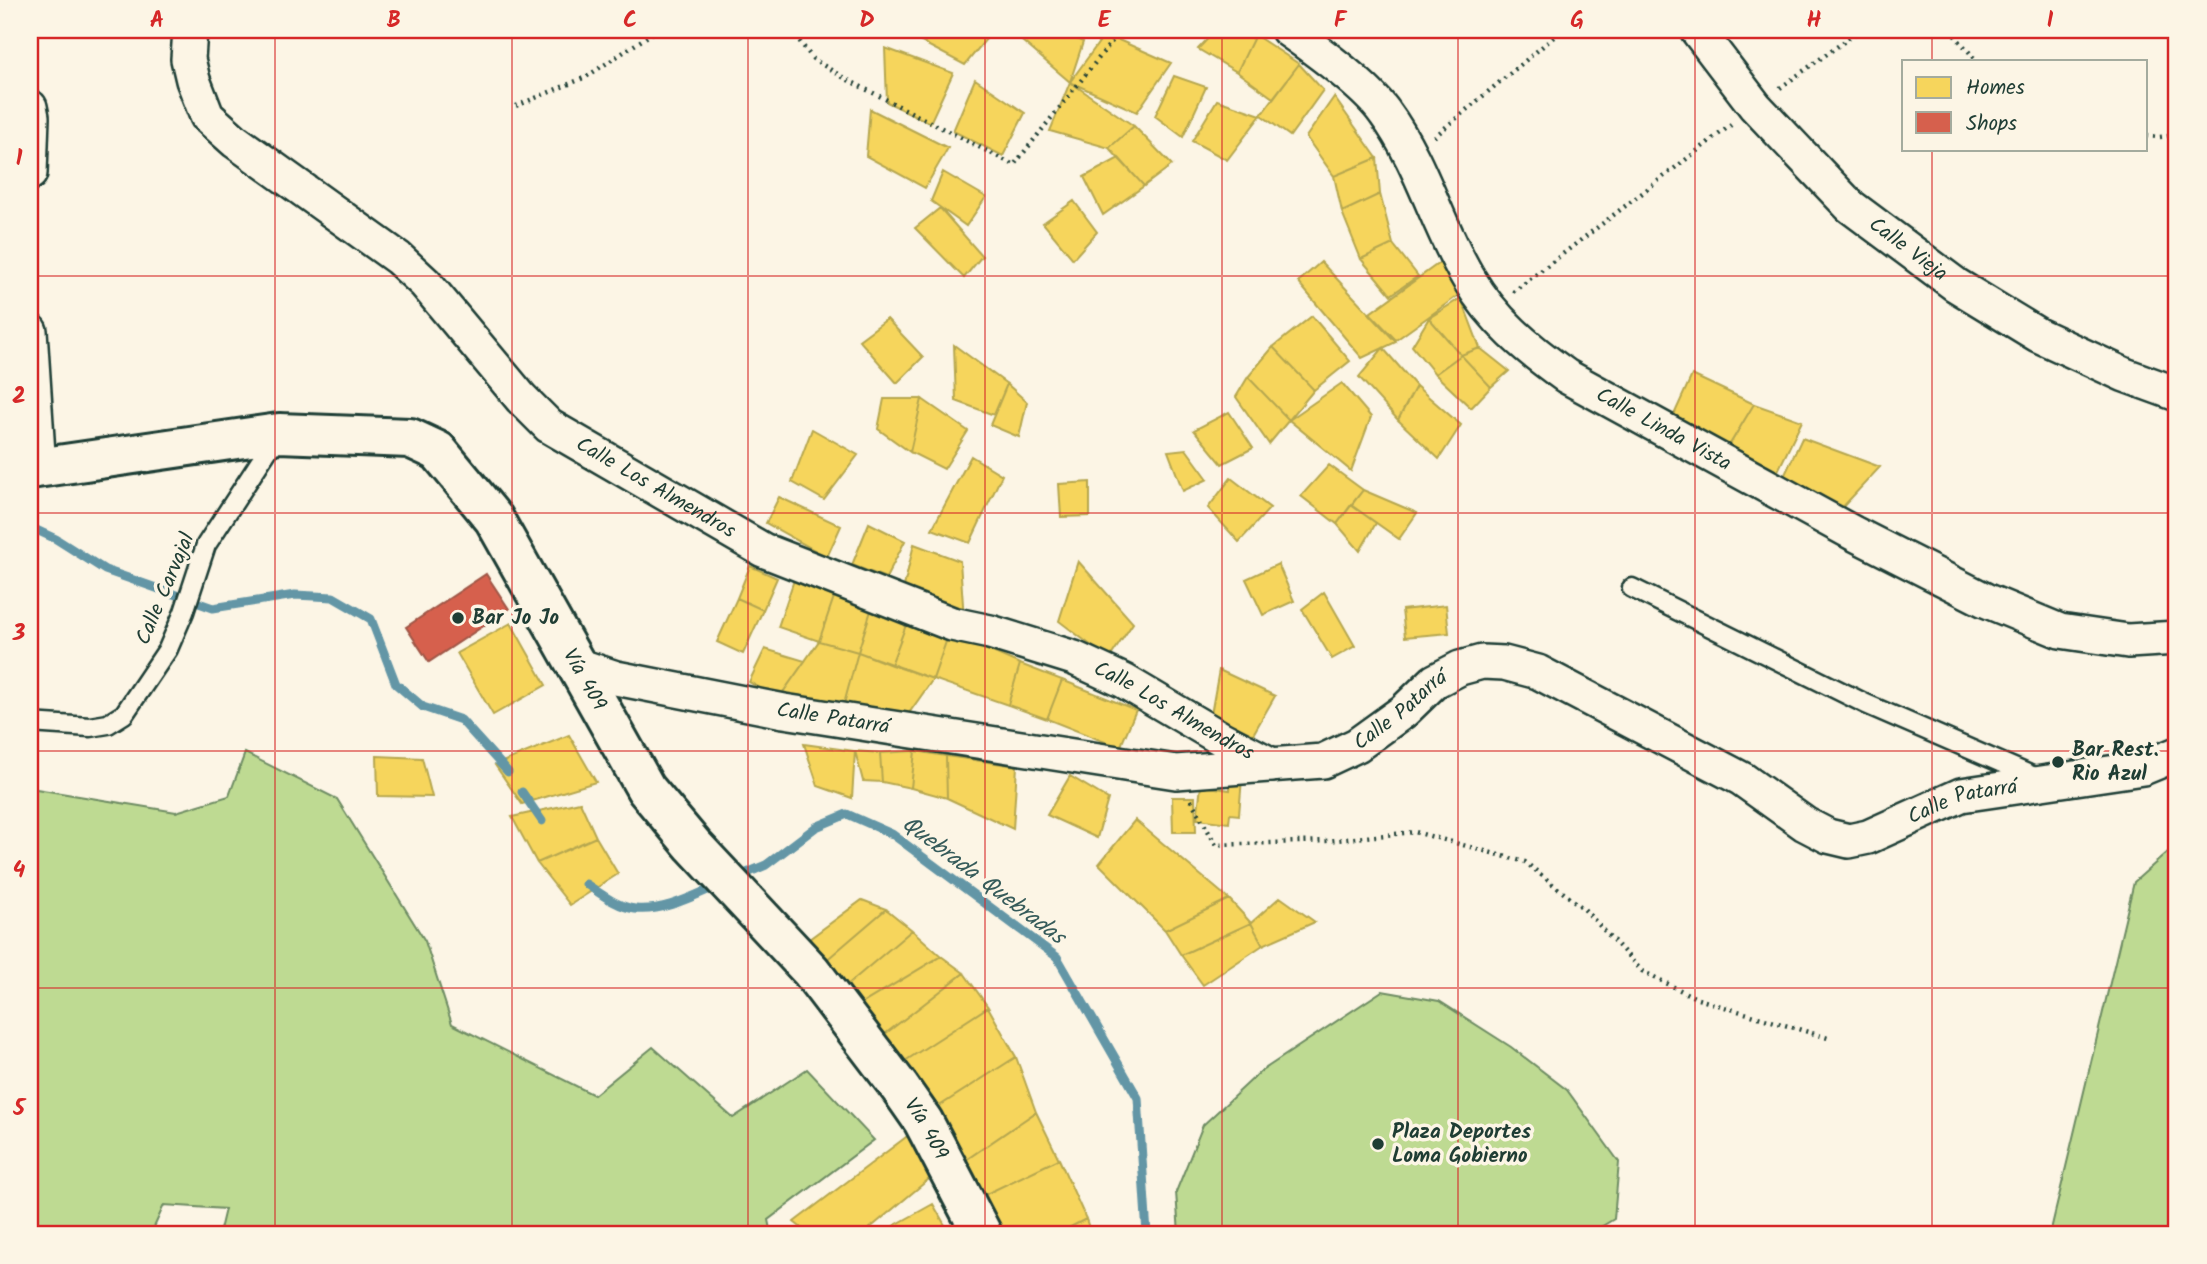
<svg xmlns="http://www.w3.org/2000/svg" width="2207" height="1264" font-family="Kalam,sans-serif">
<style>
.green{fill:#beda92;stroke:#6e8c63;stroke-width:2}
.homes{fill:#f6d55c;stroke:#b6a750;stroke-width:2}
.shops{fill:#d6604d;stroke:#9f5646;stroke-width:2}
.lines{fill:none;stroke-linecap:round;stroke-linejoin:round}
.stream{stroke:#6396a6;stroke-width:9}
.service-casing{stroke:#1f3d34;stroke-width:23}
.minor-casing{stroke:#1f3d34;stroke-width:38}
.tertiary-casing{stroke:#1f3d34;stroke-width:44}
.path{stroke:#1f3d34;stroke-width:4.5;stroke-dasharray:2 5;stroke-linecap:butt}
.service{stroke:#fcf5e5;stroke-width:18}
.minor{stroke:#fcf5e5;stroke-width:33}
.tertiary{stroke:#fcf5e5;stroke-width:38}
.grid{fill:none;stroke:#d62828;stroke-width:2;stroke-opacity:0.55}
.poi-dot{fill:#1f3d34;stroke:#fcf5e5;stroke-width:2.5}
.labels{text-anchor:middle;dominant-baseline:central;stroke-width:7;stroke-linejoin:round;paint-order:stroke}
.street-label{font-size:21px;fill:#1f3d34;stroke:#fcf5e5}
.poi-label{font-size:21px;font-weight:bold;fill:#1f3d34;stroke:#fcf5e5;text-anchor:start}
.water-label{font-size:23px;font-style:italic;fill:#365b5a;stroke:#fcf5e5}
.neatline{fill:none;stroke:#d62828;stroke-width:2.5}
.grid-label{font-size:23px;text-anchor:middle;font-weight:bold;fill:#d62828}
</style>
<rect width="100%" height="100%" fill="#fcf5e5"/>
<filter id="ink" filterUnits="userSpaceOnUse"><feTurbulence type="fractalNoise" baseFrequency=".0143" numOctaves="2"/><feDisplacementMap in="SourceGraphic" scale="14" xChannelSelector="R" yChannelSelector="G"/><feConvolveMatrix kernelMatrix="1 2 1 2 8 2 1 2 1" color-interpolation-filters="sRGB"/></filter>
<g filter="url(#ink)">
<path class="green" d="M245 753 337 799 425 941 452 1024 594 1095 653 1047 733 1118 807 1069 874 1140 768 1220 771 1234H219L225 1209 164 1205 151 1234H30V788L176 812 229 796Z
M2177 844V1234H2050L2134 882Z
M1382 991 1439 1001 1511 1047 1567 1090 1619 1162 1614 1219 1589 1234H1179L1176 1192 1203 1125 1260 1072Z"/>
<path class="homes" d="M912 30H970L986 39 965 65 910 36Z
M1028 30H1057L1083 42 1070 82 1022 41Z
M1216 30H1240L1255 35 1237 72 1198 49Z
M1105 34 1171 63 1137 112 1070 82Z
M1255 35 1299 64 1273 98 1237 72Z
M885 48 953 73 930 123 887 102Z
M1299 64 1323 90 1290 136 1261 115Z
M1174 76 1206 87 1183 137 1155 116Z
M975 79 1025 113 1003 156 953 131Z
M1070 82 1134 126 1109 148 1050 131Z
M1334 97 1377 158 1334 176 1306 137Z
M1217 100 1261 115 1227 160 1192 141Z
M870 109 948 148 925 188 866 156Z
M1134 126 1172 165 1144 186 1109 148Z
M1119 158 1144 186 1103 215 1084 177Z
M1377 158 1380 194 1342 212 1334 176Z
M943 172 986 197 966 226 931 201Z
M1380 194 1393 244 1361 259 1342 212Z
M1074 201 1097 232 1073 259 1043 223Z
M940 208 982 256 964 278 915 228Z
M1393 244 1418 276 1391 295 1361 259Z
M1446 258 1463 292 1396 340 1370 313Z
M1321 262 1396 342 1362 358 1298 282Z
M1461 298 1480 348 1461 355 1429 318Z
M1312 316 1350 361 1314 390 1273 347Z
M1429 318 1461 355 1435 374 1412 346Z
M887 319 923 357 897 383 859 340Z
M954 345 1007 384 994 415 956 401Z
M1273 347 1314 390 1289 420 1248 377Z
M1383 348 1416 386 1398 420 1359 377Z
M1480 348 1509 371 1491 387 1461 355Z
M1461 355 1491 387 1471 408 1435 374Z
M1692 375 1754 404 1724 454 1668 428Z
M1248 377 1289 420 1269 444 1236 397Z
M1342 383 1371 417 1351 471 1289 420Z
M1007 384 1027 402 1019 437 990 425Z
M1416 386 1461 425 1439 459 1398 420Z
M884 399H922L910 452 878 429Z
M922 399 968 431 944 469 910 452Z
M1754 404 1802 421 1775 477 1726 451Z
M1229 412 1253 448 1222 464 1194 430Z
M812 429 858 455 824 500 792 482Z
M1802 438 1880 467 1839 511 1781 483Z
M1186 449 1208 479 1183 491 1168 451Z
M971 456 1002 475 970 543 932 529Z
M1329 465 1363 490 1337 524 1301 496Z
M1231 478 1270 508 1239 542 1208 508Z
M1090 482V516L1061 517 1059 484Z
M1363 490 1417 513 1399 539 1351 505Z
M779 497 841 526 827 557 766 523Z
M1351 505 1376 523 1360 551 1337 524Z
M869 523 905 541 886 578 852 565Z
M914 544 960 561 964 619 902 595Z
M1078 561 1133 623 1109 659 1059 621Z
M1278 564 1294 601 1263 615 1246 579Z
M750 566 777 578 763 610 737 598Z
M795 577 836 591 819 641 778 627Z
M836 591 873 604 858 652 819 641Z
M1324 592 1355 646 1332 659 1302 609Z
M737 598 763 610 743 654 717 642Z
M873 604 909 617 891 665 858 652Z
M1446 605 1449 633 1405 637 1402 610Z
M909 617 949 633 933 679 891 665Z
M511 623 546 685 493 715 457 653Z
M949 633 1020 664 1008 705 933 679Z
M819 641 858 652 844 704 779 698Z
M765 649 805 661 779 698 749 682Z
M858 652 933 679 902 723 844 704Z
M1020 664 1062 680 1047 719 1008 705Z
M1219 670 1275 696 1251 738 1210 720Z
M1062 680 1136 710 1120 748 1047 719Z
M569 735 596 782 522 804 495 765Z
M804 744 855 751 852 798 818 786Z
M855 751 880 753 882 782 863 781Z
M915 751 946 756 947 798 911 788Z
M915 751 911 788 882 782 880 753Z
M377 756 422 758 432 797 378 796Z
M946 756 1017 766 1013 829 947 798Z
M1070 776 1108 799 1097 838 1047 815Z
M1231 777 1242 778 1239 815 1230 814 1229 823 1197 819 1201 786 1230 790Z
M1172 797H1195L1196 832H1173Z
M580 802 596 837 537 863 512 817Z
M1135 820 1229 899 1165 930 1099 864Z
M596 837 618 874 570 905 537 863Z
M1280 897 1315 922 1263 945 1251 923Z
M1229 899 1251 923 1181 955 1165 930Z
M862 900 886 909 823 963 801 945Z
M886 909 912 930 839 992 823 963Z
M1251 923 1263 945 1203 985 1181 955Z
M912 930 941 956 858 1006 839 992Z
M941 956 964 973 885 1034 858 1006Z
M964 973 988 1007 905 1061 885 1034Z
M988 1007 1016 1057 938 1107 905 1061Z
M1016 1057 1036 1112 954 1168 938 1107Z
M1036 1112 1059 1159 984 1195 954 1168Z
M914 1131 935 1174 863 1234H809L794 1222Z
M1059 1159 1086 1219 1057 1234H1000L984 1195Z
M933 1204 950 1234H891L888 1229Z
M1086 1219 1091 1234H1057Z"/>
<path class="shops" d="M486 574 509 609 429 662 406 627Z"/>
<g class="lines">
<path class="stream" d="M30 527 56 539 105 570 213 608 295 595 333 597 371 619 396 684 423 707 461 720 508 772
M522 792 542 821
M735 878 766 865 816 827 847 814 892 834 1057 957 1138 1098 1147 1234
M586 884C600 893 617 907 635 909 664 912 693 896 719 885"/>
<defs>
<path id="service" d="M1632 588 1866 704 2039 779
M30 723 90 727 108 724 124 714 168 649 184 612 206 545 277 436"/>
<g id="minor">
<path id="s1" d="M190 30 188 59 193 80 207 116 235 141 398 258 425 283 521 398 549 426 763 550 952 624 990 632 1074 658 1124 681 1222 739 1272 765"/>
<path id="s2" d="M1288 30C1315 49 1367 87 1385 113 1422 163 1437 226 1469 279 1493 320 1528 349 1566 376L1853 533 1985 600 2060 631 2128 641 2177 638"/>
<path id="s3" d="M1697 30 1755 106 1850 206 1956 285 2038 335 2125 375 2177 394"/>
<path d="M30 107 32 117 30 173"/>
<path d="M30 331 39 469"/>
<path id="s4" d="M577 665 616 678 784 711 1176 772 1323 761 1357 745 1375 732 1404 711 1435 681 1460 668 1482 662 1504 663 1538 672 1742 779 1805 824 1828 836 1849 841 1868 837 1961 795 2143 768 2177 754"/>
</g>
<g id="tertiary">
<path id="s5" d="M30 469 279 433 410 438 438 451 494 519 646 789 693 845 811 971 900 1088 923 1121 982 1234"/>
</g>
</defs>
<use href="#service" class="service-casing"/>
<use href="#minor" class="minor-casing"/>
<use href="#tertiary" class="tertiary-casing"/>
<path class="path" d="M791 30 813 59 846 79 1014 165 1121 30
M1950 30 1977 61
M1780 88 1860 30
M516 106 586 77 657 30
M2146 136 2159 137 2177 135
M1434 137 1562 30
M1513 292 1731 125
M1191 800 1216 845 1326 841 1415 832 1525 862 1584 909 1642 971 1698 999 1828 1038"/>
<use href="#service" class="service"/>
<use href="#minor" class="minor"/>
<use href="#tertiary" class="tertiary"/>
</g>
</g>
<path class="grid" d="M275 30V1234M512 30V1234M748 30V1234M985 30V1234M1222 30V1234M1458 30V1234M1695 30V1234M1932 30V61M1932 149V1234M30 276H2177M30 513H2177M30 751H2177M30 988H2177"/>
<g class="poi-dot">
<circle cx="458" cy="618" r="7"/>
<circle cx="2058" cy="762" r="7"/>
<circle cx="1378" cy="1144" r="7"/>
</g>
<g class="labels">
<g class="street-label">
<text stroke="none"><textPath href="#s3" startOffset="306">Calle Vieja</textPath></text>
<text stroke="none"><textPath href="#s2" startOffset="564">Calle Linda Vista</textPath></text>
<text stroke="none"><textPath href="#s1" startOffset="677">Calle Los Almendros</textPath></text>
<text transform="translate(166 589) rotate(-67)">Calle Carvajal</text>
<text stroke="none"><textPath href="#s5" startOffset="686">Vía 409</textPath></text>
<text stroke="none"><textPath href="#s4" startOffset="850">Calle Patarrá</textPath></text>
<text stroke="none"><textPath href="#s1" startOffset="1244">Calle Los Almendros</textPath></text>
<text stroke="none"><textPath href="#s4" startOffset="262">Calle Patarrá</textPath></text>
<text stroke="none"><textPath href="#s4" startOffset="1480">Calle Patarrá</textPath></text>
<text stroke="none"><textPath href="#s5" startOffset="1253">Vía 409</textPath></text>
</g>
<g class="poi-label">
<text x="472" y="618">Bar Jo Jo</text>
<text x="2072" y="750">Bar Rest.<tspan x="2072" dy="24">Rio Azul</tspan></text>
<text x="1392" y="1132">Plaza Deportes<tspan x="1392" dy="24">Loma Gobierno</tspan></text>
</g>
<g class="water-label">
<text transform="translate(983 881) rotate(37)">Quebrada Quebradas</text>
</g>
</g>
<rect width="2207" height="1264" fill="none" stroke="#fcf5e5" stroke-width="77"/>
<rect x="1902" y="60" width="245" height="91" fill="#fcf5e5" stroke="#a4ab9e" stroke-width="2"/>
<rect x="1916" y="77" width="35" height="21" fill="#f6d55c" stroke="#a4ab9e" stroke-width="2"/>
<text x="1966" y="94" font-size="21" fill="#1f3d34">Homes</text>
<rect x="1916" y="112" width="35" height="21" fill="#d6604d" stroke="#a4ab9e" stroke-width="2"/>
<text x="1966" y="130" font-size="21" fill="#1f3d34">Shops</text>
<rect x="38" y="38" width="2130" height="1188" class="neatline"/>
<g class="grid-label">
<text x="157" y="27">A</text>
<text x="394" y="27">B</text>
<text x="630" y="27">C</text>
<text x="867" y="27">D</text>
<text x="1104" y="27">E</text>
<text x="1340" y="27">F</text>
<text x="1577" y="27">G</text>
<text x="1814" y="27">H</text>
<text x="2050" y="27">I</text>
<text x="19" y="165">1</text>
<text x="19" y="403">2</text>
<text x="19" y="640">3</text>
<text x="19" y="877">4</text>
<text x="19" y="1115">5</text>
</g>
</svg>
